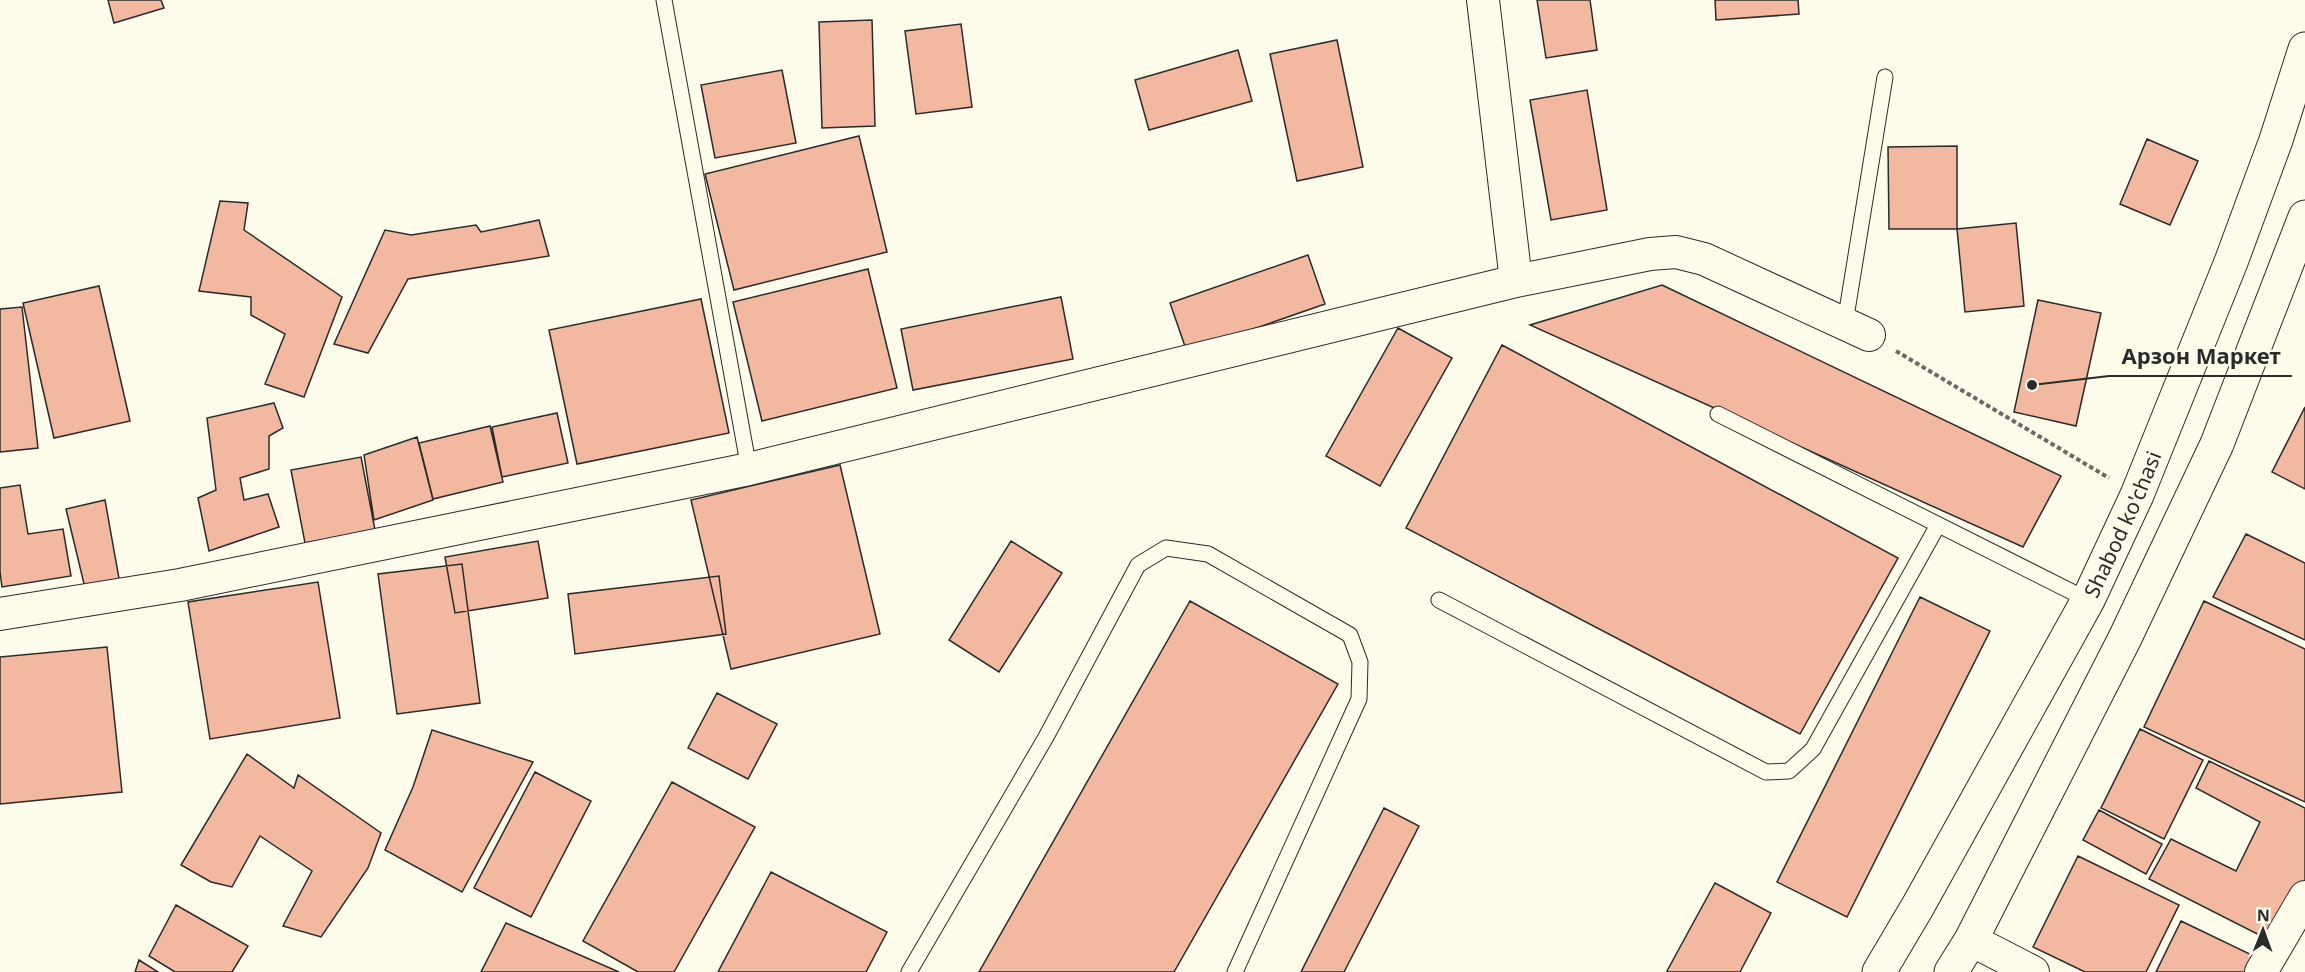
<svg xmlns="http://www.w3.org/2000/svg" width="2305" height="972" font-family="'Noto Sans',sans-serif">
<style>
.building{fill:#f2b8a0;stroke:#2b2b2b;stroke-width:1.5}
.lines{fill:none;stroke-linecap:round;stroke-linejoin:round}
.lane-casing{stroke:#2b2b2b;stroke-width:17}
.street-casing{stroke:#2b2b2b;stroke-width:34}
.secondary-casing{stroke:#2b2b2b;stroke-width:35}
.path{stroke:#6a6964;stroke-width:4;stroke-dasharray:4.5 3;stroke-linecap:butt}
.lane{stroke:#fdfbea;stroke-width:15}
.street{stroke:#fdfbea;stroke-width:32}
.secondary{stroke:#fdfbea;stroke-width:33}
.labels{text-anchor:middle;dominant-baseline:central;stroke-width:4.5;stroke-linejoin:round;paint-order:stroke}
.street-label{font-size:21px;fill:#2b2b2b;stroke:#fdfbea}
.leader{fill:none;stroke:#2b2b2b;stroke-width:2}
.callout-dot{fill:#2b2b2b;stroke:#fdfbea;stroke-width:2}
.callout-label{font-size:22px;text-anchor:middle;font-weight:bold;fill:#2b2b2b;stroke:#fdfbea;stroke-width:4.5;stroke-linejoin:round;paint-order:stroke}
</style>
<rect width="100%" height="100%" fill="#fdfbea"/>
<path class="building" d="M108 0H161L164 8 114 23Z
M1537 0H1590L1597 50 1546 58Z
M1715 0H1798L1799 14 1716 20Z
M872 20 875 126 822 128 819 22Z
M961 24 972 107 916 114 905 31Z
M1337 40 1363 167 1297 181 1270 54Z
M1238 50 1252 101 1149 130 1135 80Z
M782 70 796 143 715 158 701 85Z
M1587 90 1607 210 1551 220 1530 100Z
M859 136 887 252 734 290 705 174Z
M2147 139 2198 161 2170 225 2120 204Z
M1957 146V229H1889L1888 147Z
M220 201 248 203 244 230 342 297 304 397 265 384 285 334 251 315V297L199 291Z
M539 220 549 256 408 279 368 353 334 344 385 230 411 235 476 225 481 232Z
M2016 223 2024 306 1965 312 1957 229Z
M1308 255 1325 304 1187 352 1170 303Z
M868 269 897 388 762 421 733 302Z
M1662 285 2061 476 2023 547 1530 325Z
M99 286 130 421 54 438 23 303Z
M1061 297 1073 359 913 390 901 329Z
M701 299 729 433 577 464 549 330Z
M2038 300 2101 313 2076 426 2014 412Z
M22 307 38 448 0 452V309Z
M1398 328 1452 358 1380 486 1326 456Z
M1502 345 1898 558 1800 734 1406 528Z
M274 403 283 428 269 436V469L240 478 244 500 268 494 279 527 209 551 198 498 216 490 207 418Z
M2305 407V489L2272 472Z
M557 413 568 463 502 477 492 427Z
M490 426 503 482 433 499 419 443Z
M417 437 433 500 374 520 364 455Z
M361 457 375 530 305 543 291 470Z
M840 465 880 634 731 669 691 500Z
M20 485 28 534 63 529 71 576 2 587 0 572V488Z
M105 500 120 584 85 588 66 509Z
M2246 534 2305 563V640L2213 597Z
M538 541 548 598 455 613 445 557Z
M1011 541 1062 573 999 672 949 640Z
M462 564 480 703 397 714 378 574Z
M719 576 726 634 575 654 568 594Z
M318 582 340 718 210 739 188 602Z
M1920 597 1990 631 1847 917 1777 882Z
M1190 601 1338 684 1174 972H979Z
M2204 601 2305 649V802L2144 727Z
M107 647 122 792 0 804V657Z
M717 693 777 724 748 779 688 748Z
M2140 729 2203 760 2164 839 2101 808Z
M432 730 533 762 462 892 385 850 413 787Z
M247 754 294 788 298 775 381 833 368 868 321 937 283 926 312 871 260 836 232 887 211 882 181 865Z
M2209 761 2305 808V881L2275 943 2149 879 2171 839 2236 871 2260 822 2196 788Z
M535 772 591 801 531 917 474 888Z
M672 782 755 827 674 972H638L583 941Z
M1384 808 1419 826 1344 972H1301Z
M2099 810 2162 844 2146 874 2083 840Z
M2078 856 2179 905 2146 972H2085L2033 947Z
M771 872 887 932 866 972H718Z
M1715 883 1771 913 1740 972H1670L1667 971Z
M176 905 248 946 232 972H175L149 956Z
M2181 921 2256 957 2248 972H2156Z
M506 923 619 972H481Z
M139 960 158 972H135Z"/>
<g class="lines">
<defs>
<path id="lane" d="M664 0 749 469
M1845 323 1885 77
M1718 414 2088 600
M1439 600 1766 772 1789 771 1813 749 1938 525
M909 972 1046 737 1138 565 1166 548 1208 554 1350 635 1360 662 1359 699 1235 972"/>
<path id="street" d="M1483 0 1516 281
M0 614 180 585 749 469 1516 281 1650 254 1676 252 1704 259 1869 335
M1971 940 2033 972
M2261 972 2305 897"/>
<g id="secondary">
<path id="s1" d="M1879 972 1918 906 2088 600 2137 495 2231 262 2276 140 2305 49"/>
<path d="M1951 972 1971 940 2125 638 2217 444 2305 217"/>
</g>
</defs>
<use href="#lane" class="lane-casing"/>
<use href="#street" class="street-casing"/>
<use href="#secondary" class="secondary-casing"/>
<path class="path" d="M1896 351 2109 478"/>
<use href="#lane" class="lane"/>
<use href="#street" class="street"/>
<use href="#secondary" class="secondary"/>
</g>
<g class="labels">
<g class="street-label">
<text stroke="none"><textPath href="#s1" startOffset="510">Shabod ko'chasi</textPath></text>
</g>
</g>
<path class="leader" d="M2032 385L2109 376H2292"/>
<circle class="callout-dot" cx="2032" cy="385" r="6"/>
<g class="callout-label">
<text x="2201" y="364">Арзон Маркет</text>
</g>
<g transform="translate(2263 930) rotate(1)" stroke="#fdfbea" stroke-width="4.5" paint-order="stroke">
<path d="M0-4.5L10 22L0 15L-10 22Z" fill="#2b2b2b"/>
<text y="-9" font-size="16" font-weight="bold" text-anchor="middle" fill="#2b2b2b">N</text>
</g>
</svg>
